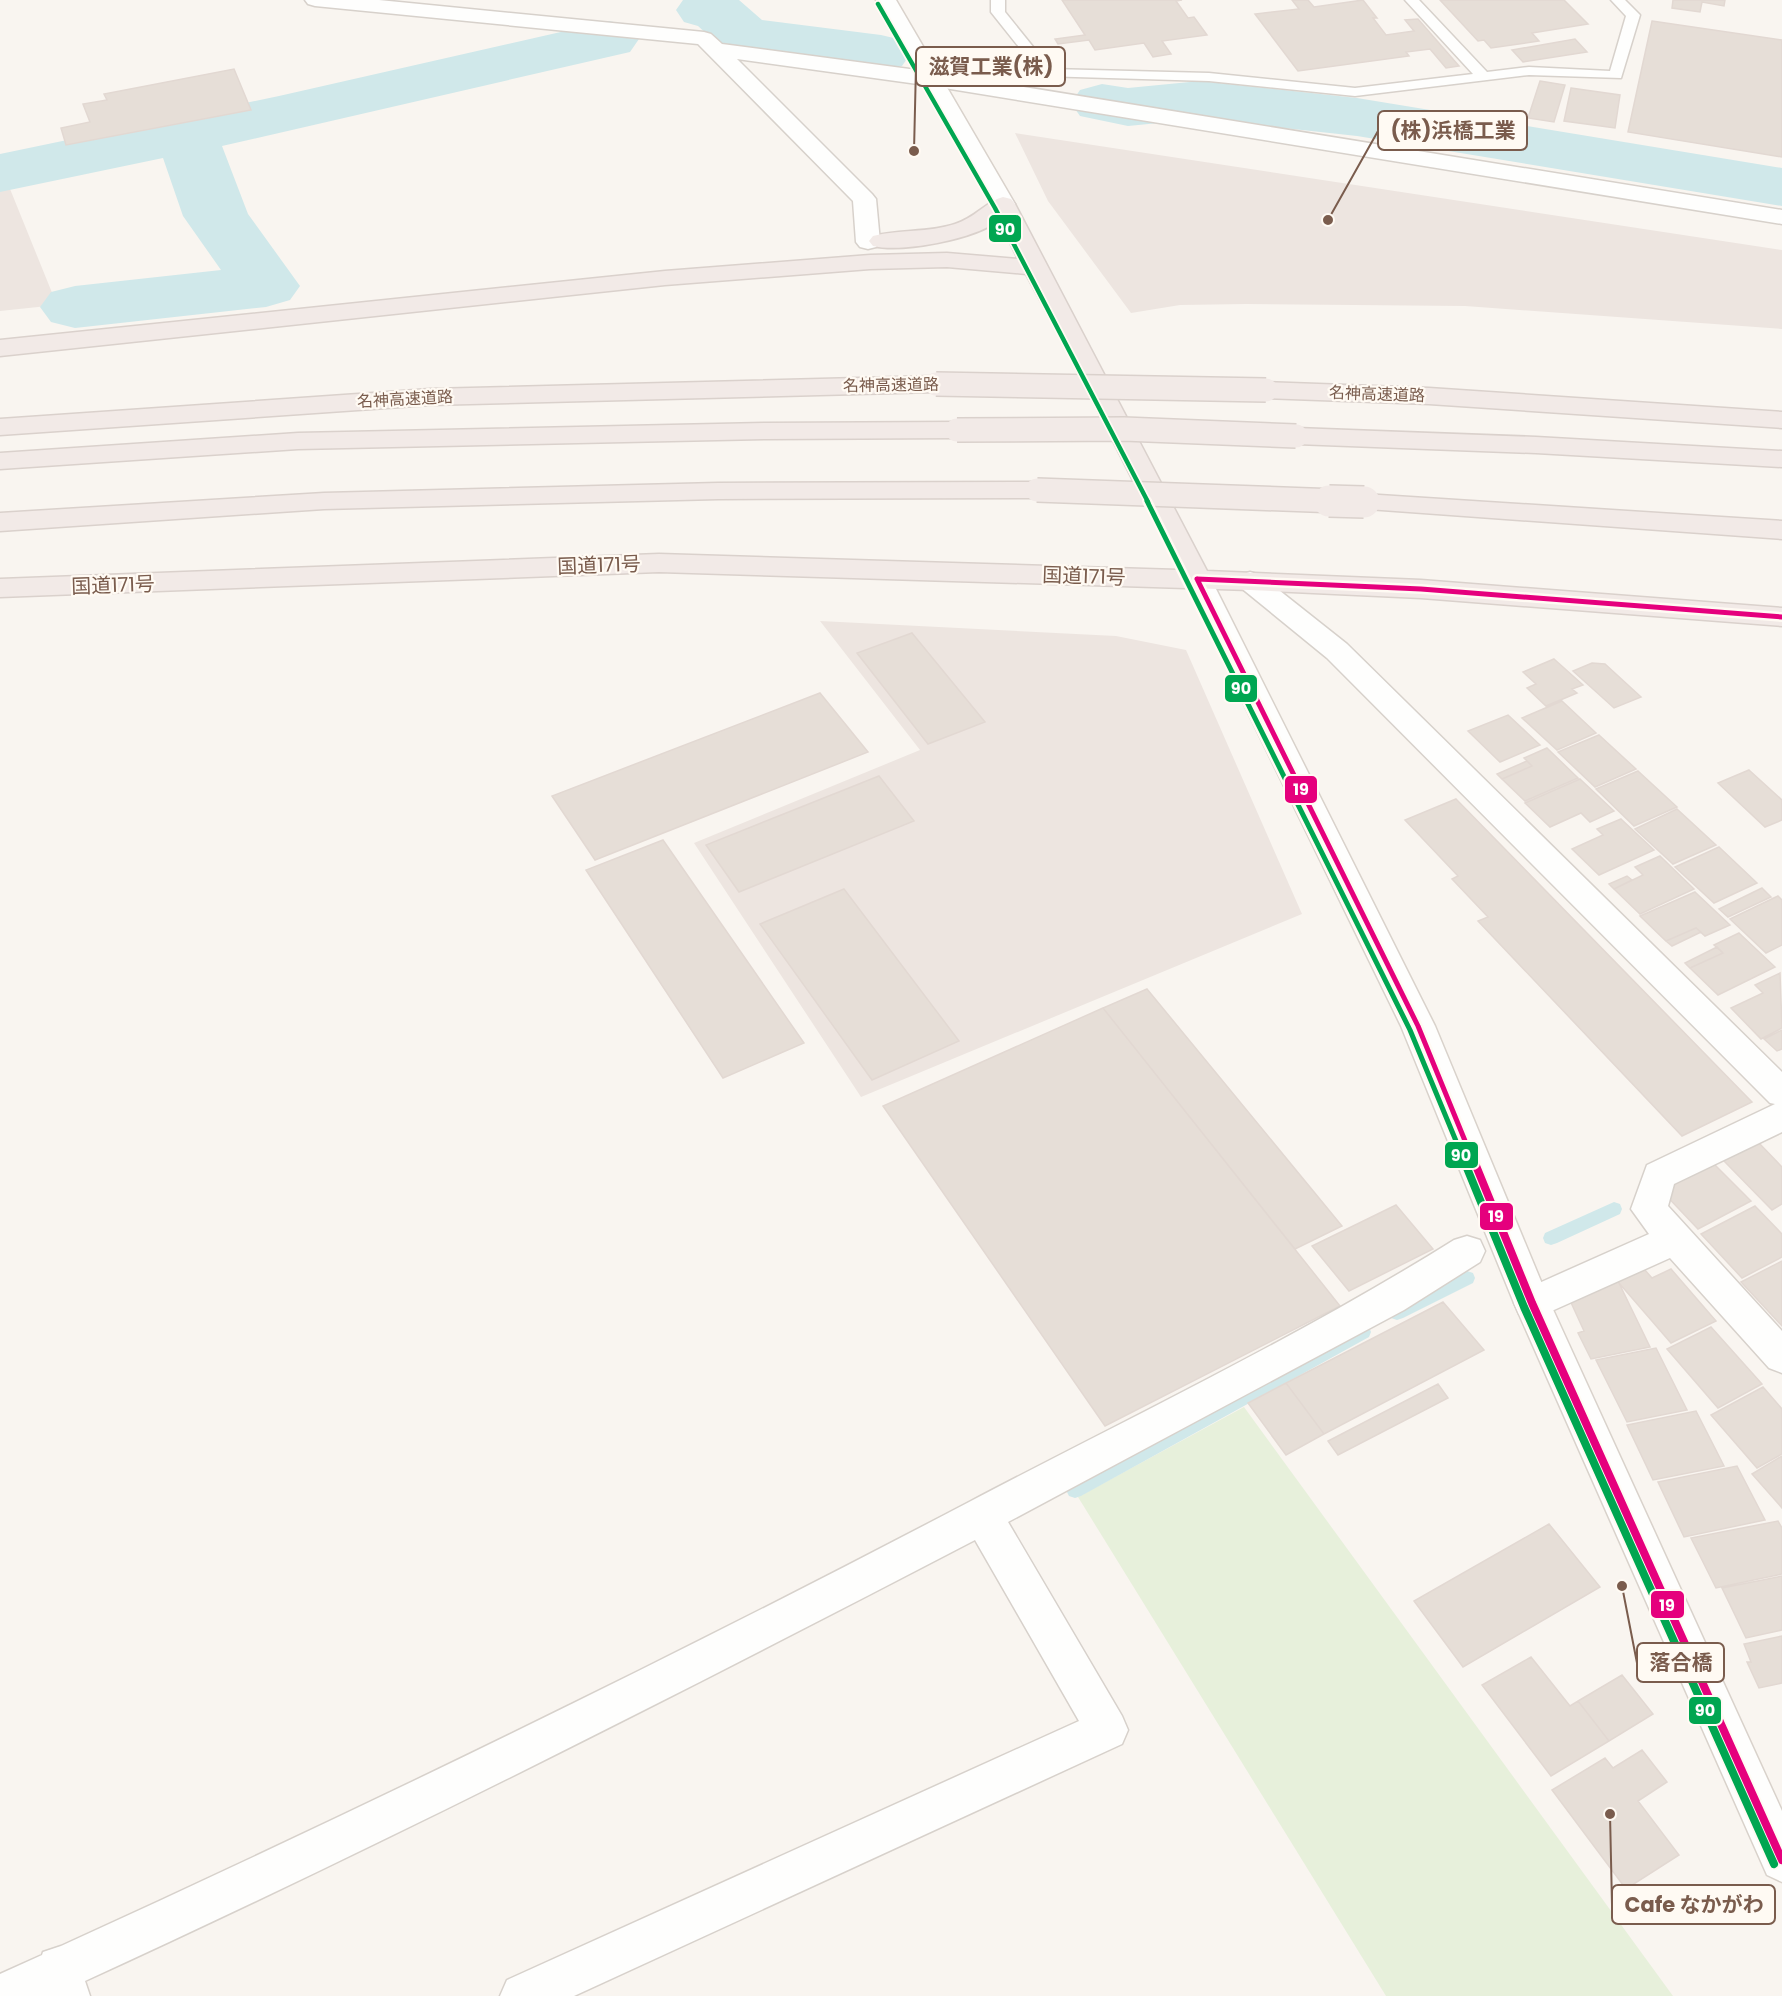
<svg xmlns="http://www.w3.org/2000/svg" width="1782" height="1996" font-family="Poppins,'Noto Sans JP',sans-serif">
<style>
.industrial{fill:#ede5e0}
.green{fill:#e7f0db}
.lines{fill:none;stroke-linecap:round;stroke-linejoin:round}
.stream{fill:#d0e8ea;fill-rule:evenodd}
.river{fill:#d0e8ea;fill-rule:evenodd}
.building{fill:#e6ded7;stroke:#e2d8d2;stroke-width:1.5}
.lane-casing{stroke:#d7d1cb;stroke-width:3}
.street-casing{stroke:#d7d1cb;stroke-width:3}
.secondary-casing{stroke:#d9d2cb;stroke-width:3}
.highway-casing{stroke:#dad1cc;stroke-width:3}
.lane{fill:#fefefd;fill-rule:evenodd}
.street{fill:#fefefd;fill-rule:evenodd}
.secondary{fill:#fefefd;fill-rule:evenodd}
.highway{fill:#f2eae7;fill-rule:evenodd}
.highway-bridge-far1-casing{stroke:#dad1cc;stroke-width:26;stroke-linecap:butt}
.highway-bridge-casing{stroke:#dad1cc;stroke-width:34;stroke-linecap:butt}
.highway-bridge-far1{stroke:#f2eae7;stroke-width:23}
.highway-bridge{stroke:#f2eae7;stroke-width:31}
.bus-1-far1-casing{stroke:#fffaf3;stroke-width:10}
.bus-1-casing{stroke:#fffaf3;stroke-width:12}
.bus-2-far2-casing{stroke:#fffaf3;stroke-width:8}
.bus-2-far1-casing{stroke:#fffaf3;stroke-width:10}
.bus-2-casing{stroke:#fffaf3;stroke-width:12}
.bus-1-far1{stroke:#e5007d;stroke-width:5}
.bus-1{stroke:#e5007d;stroke-width:8}
.bus-2-far2{stroke:#00a651;stroke-width:4.5}
.bus-2-far1{stroke:#00a651;stroke-width:5}
.bus-2{stroke:#00a651;stroke-width:8}
.labels{text-anchor:middle;dominant-baseline:central;stroke-width:4.5;stroke-linejoin:round;paint-order:stroke}
.far-street-label{font-size:16px;fill:#7a5c4d;stroke:#fffaf3}
.street-label{font-size:20px;fill:#7a5c4d;stroke:#fffaf3}
.leader{fill:none;stroke:#7a5c4d;stroke-width:2}
.callout-dot{fill:#7a5c4d;stroke:#fffaf3;stroke-width:2}
.callout{fill:#fffaf3;stroke:#7a5c4d;stroke-width:2}
.callout-label{font-size:21px;text-anchor:middle;font-weight:bold;fill:#7a5c4d}
.line-badge{stroke:#fffaf3;stroke-width:2}
.badge-label{font-size:16px;text-anchor:middle;font-weight:bold;fill:#fff}
</style>
<rect width="100%" height="100%" fill="#f9f5f0"/>
<path class="industrial" d="M1015 133 1782 250V329L1465 306 1246 304 1180 305 1131 313 1048 201Z
M6 179 57 305 0 311V180Z
M820 621 1116 636 1186 650 1302 914 861 1097 694 843 920 750Z"/>
<path class="green" d="M1244 1407 1673 1996H1386L1078 1497Z"/>
<g class="lines">
<path class="stream" d="M1614 1202 1620 1204 1622 1209 1620 1214 1557 1243 1551 1245 1545 1243 1543 1238 1545 1233Z
M1467 1271 1473 1273 1475 1278 1473 1283 1403 1318 1397 1320 1391 1318 1389 1313 1391 1308Z
M1363 1325 1369 1327 1371 1332 1369 1337 1081 1496 1075 1498 1069 1496 1066 1490 1069 1484Z"/>
<path class="river" d="M683 0H739L762 20 881 35 902 40 911 53 902 66 881 71 744 54 723 49 698 26 684 22 676 10Z
M609 21 630 26 639 39 630 52 222 146 248 214 300 286 290 300 266 307 75 328 51 322 40 307 51 292 75 286 221 270 183 216 163 158 0 192V154L279 96Z
M1200 81 1357 98 1782 168V206L1357 136 1200 119 1128 126 1080 116 1071 103 1080 90 1102 84 1128 88Z"/>
</g>
<path class="building" d="M1062 0H1182L1176 1 1188 18 1194 17 1207 35 1162 41 1171 54 1153 57 1144 43 1095 50 1089 40 1058 44 1055 39 1085 35Z
M1292 0H1308L1314 7 1363 0 1377 18H1373L1386 35 1414 31 1405 20 1418 19 1459 66 1446 68 1430 49 1406 52 1409 56 1298 71 1255 14 1299 9Z
M1440 0H1564L1588 24 1532 33 1539 41 1491 48 1484 40 1478 41Z
M1673 0H1725L1724 6 1702 2 1700 12 1672 8Z
M1652 21 1782 40V157L1628 132Z
M1575 39 1587 52 1523 62 1512 50Z
M234 69 251 110 66 145 61 128 90 122 83 104 107 100 104 94Z
M1540 81 1565 85 1554 122 1528 118Z
M1571 88 1620 95 1615 128 1564 121Z
M912 633 985 722 928 744 857 653Z
M1554 659 1583 685 1572 689 1577 693 1546 706 1527 688 1536 684 1523 672Z
M1592 663 1605 664 1641 697 1614 708 1573 671Z
M820 693 868 752 595 860 552 796Z
M1562 701 1596 733 1557 750 1522 718Z
M1508 715 1540 745 1500 762 1468 731Z
M1599 735 1636 769 1595 787 1558 752Z
M1547 748 1578 778 1525 801 1502 779 1532 766 1524 758Z
M1527 761 1532 766 1502 779 1497 774Z
M1749 770 1782 800V820L1765 827 1718 783Z
M1638 771 1677 807 1634 826 1596 789Z
M879 776 914 821 739 892 706 845Z
M1580 779 1614 811 1590 822 1581 813 1550 827 1525 803Z
M1456 799 1752 1102 1682 1136 1478 921 1488 917 1452 879 1458 876 1405 820Z
M1677 809 1716 845 1673 864 1635 829Z
M1621 819 1654 850 1599 875 1572 849 1603 835 1597 829Z
M663 840 804 1043 723 1078 586 870Z
M1719 847 1757 883 1714 903 1675 867Z
M1660 856 1694 889 1640 914 1614 889 1643 875 1635 867Z
M1627 876 1632 880 1614 889 1609 884Z
M1762 888 1771 897 1728 917 1719 909Z
M844 889 959 1041 872 1080 760 924Z
M1695 892 1730 925 1705 936 1696 928 1666 941 1640 916Z
M1778 896 1782 900V945L1766 953 1730 919Z
M1696 928 1701 932 1672 946 1666 941Z
M1739 933 1775 967 1718 995 1690 968 1723 953 1714 945Z
M1717 947 1723 953 1690 968 1685 963Z
M1780 973 1782 1028 1761 1039 1731 1008 1763 993 1755 985Z
M1147 989 1342 1226 1295 1249 1103 1008Z
M1103 1008 1340 1306 1105 1426 883 1106Z
M1782 1030V1049L1777 1051 1764 1039Z
M1758 1142 1782 1167V1204L1772 1210 1723 1160Z
M1712 1162 1751 1201 1698 1229 1660 1189Z
M1396 1205 1433 1249 1349 1291 1312 1246Z
M1755 1206 1782 1234V1257L1742 1278 1701 1234Z
M1636 1260 1652 1278 1671 1269 1716 1321 1671 1343 1619 1283 1618 1269Z
M1782 1261V1326L1741 1282Z
M1618 1281 1650 1347 1591 1359 1578 1333 1584 1331 1568 1296Z
M1443 1302 1484 1350 1324 1434 1286 1383Z
M1711 1327 1762 1384 1718 1408 1667 1349Z
M1656 1348 1687 1410 1627 1422 1596 1360Z
M1286 1383 1324 1434 1286 1455 1248 1403Z
M1438 1384 1448 1398 1338 1455 1328 1441Z
M1763 1387 1782 1409V1454L1757 1468 1711 1415Z
M1696 1411 1724 1466 1653 1480 1627 1425Z
M1782 1456V1508L1752 1474Z
M1737 1466 1765 1520 1684 1537 1658 1482Z
M1778 1521 1782 1528V1574L1716 1588 1691 1538Z
M1549 1524 1600 1587 1463 1667 1414 1601Z
M1782 1576V1630L1746 1638 1722 1588Z
M1782 1636V1683L1759 1688 1747 1662H1751L1744 1644Z
M1531 1657 1570 1706 1578 1701 1609 1741 1551 1776 1482 1685Z
M1622 1675 1653 1714 1609 1741 1578 1701Z
M1642 1750 1667 1782 1638 1801 1679 1855 1626 1889 1552 1790 1605 1758 1613 1768Z"/>
<g class="lines">
<defs>
<path id="lane" d="M991 0H1005V12L1051 69 1209 73 1355 88 1473 74 1405 0H1419L1487 72 1529 67 1610 71 1626 16 1611 0H1625L1640 15 1621 78 1529 75 1355 96 1209 81 1042 76 991 12Z"/>
<path id="street" d="M305 0H379L704 32 711 34 722 44 932 72 1782 210V224L932 86 737 59 872 194 876 199 880 242 876 247 868 249 860 247 856 242 853 201 698 44 315 6 308 4Z
M1250 572 1260 575 1347 644 1782 1072V1132L1674 1184 1668 1206 1782 1331V1373L1769 1368 1670 1258 1545 1314 1532 1319 1519 1314 1514 1303 1519 1292 1649 1234 1631 1209 1647 1165 1775 1104 1770 1103 1327 658 1240 587 1236 581 1240 575Z
M1467 1236 1480 1240 1485 1251 1480 1262 1404 1310 1008 1522 1122 1716 1128 1730 1122 1744 574 1996H500L507 1980 1079 1721 975 1540C681 1693 386 1843 85 1981L90 1996H0V1974L42 1955 43 1952 61 1946C368 1806 672 1658 971 1501 1133 1416 1299 1337 1454 1240Z"/>
<path id="secondary" d="M876 0H896L1015 204 1011 209 1003 211 995 209 991 204Z
M1197 570 1207 573 1211 579 1435 1026 1550 1303 1782 1811V1882L1767 1875 1514 1303 1401 1026 1183 579 1187 573Z"/>
<path id="highway" d="M1003 197 1011 199 1015 204 1207 571 1421 580 1782 608V626L1421 598 1250 590 659 572 0 597V579L659 554 1178 570 1069 353 1026 274 947 267 870 269 665 285 0 356V340L665 271 870 255 947 253 1018 259 999 220C976 239 902 253 873 246L869 241 873 236C900 229 928 233 955 224 975 218 987 201 1003 197Z
M936 376 945 379 949 384 945 389 936 392 430 405 0 435V419L430 389Z
M1266 382 1429 388 1782 412V428L1429 404 1266 398 1257 395 1253 390 1257 385Z
M957 422 966 424 970 430 966 436 957 438 767 439 298 449 0 469V453L298 433 767 423Z
M1296 428 1536 437 1782 451V467L1536 453 1296 444 1287 442 1283 436 1287 430Z
M1037 482 1046 484 1050 490 1046 496 1037 498 718 499 324 509 0 531V513L324 493 718 483Z
M1364 494 1782 521V539L1354 508 1351 502 1354 496Z"/>
</defs>
<use href="#lane" class="lane-casing"/>
<use href="#street" class="street-casing"/>
<use href="#secondary" class="secondary-casing"/>
<use href="#highway" class="highway-casing"/>
<use href="#lane" class="lane"/>
<use href="#street" class="street"/>
<use href="#secondary" class="secondary"/>
<use href="#highway" class="highway"/>
<defs>
<path id="highway-bridge-far1" d="M936 384 1266 390
M957 430 1124 429 1296 436
M1037 490 1364 502"/>
<path id="highway-bridge" d="M1329 501 1364 502"/>
</defs>
<use href="#highway-bridge-far1" class="highway-bridge-far1-casing"/>
<use href="#highway-bridge" class="highway-bridge-casing"/>
<use href="#highway-bridge-far1" class="highway-bridge-far1"/>
<use href="#highway-bridge" class="highway-bridge"/>
<defs>
<path id="bus-1-far1" d="M1197 579 1418 1026 1470 1153
M1197 579 1421 589 1782 617"/>
<path id="bus-1" d="M1470 1151 1532 1303 1782 1860"/>
<path id="bus-2-far2" d="M878 4 995 208 1148 502"/>
<path id="bus-2-far1" d="M1147 501 1410 1030 1461 1153"/>
<path id="bus-2" d="M1460 1151 1524 1307 1774 1864"/>
</defs>
<use href="#bus-1-far1" class="bus-1-far1-casing"/>
<use href="#bus-1" class="bus-1-casing"/>
<use href="#bus-2-far2" class="bus-2-far2-casing"/>
<use href="#bus-2-far1" class="bus-2-far1-casing"/>
<use href="#bus-2" class="bus-2-casing"/>
<use href="#bus-1-far1" class="bus-1-far1"/>
<use href="#bus-1" class="bus-1"/>
<use href="#bus-2-far2" class="bus-2-far2"/>
<use href="#bus-2-far1" class="bus-2-far1"/>
<use href="#bus-2" class="bus-2"/>
</g>
<g class="labels">
<g class="far-street-label">
<text transform="translate(891 385) rotate(-1)">名神高速道路</text>
<text transform="translate(1377 394) rotate(2)">名神高速道路</text>
<text transform="translate(405 399) rotate(-3)">名神高速道路</text>
</g>
<g class="street-label">
<text transform="translate(599 565) rotate(-2)">国道171号</text>
<text transform="translate(1084 576) rotate(2)">国道171号</text>
<text transform="translate(113 585) rotate(-2)">国道171号</text>
</g>
</g>
<path class="leader" d="M914 151L916 66M1328 220L1378 131M1622 1586L1637 1663M1610 1814L1612 1905"/>
<g class="callout-dot">
<circle cx="914" cy="151" r="6"/>
<circle cx="1328" cy="220" r="6"/>
<circle cx="1622" cy="1586" r="6"/>
<circle cx="1610" cy="1814" r="6"/>
</g>
<g class="callout">
<rect x="916" y="47" width="149" height="39" rx="6"/>
<rect x="1378" y="111" width="149" height="39" rx="6"/>
<rect x="1637" y="1643" width="87" height="39" rx="6"/>
<rect x="1612" y="1885" width="163" height="39" rx="6"/>
</g>
<g class="callout-label">
<text x="991" y="74">滋賀工業(株)</text>
<text x="1453" y="138">(株)浜橋工業</text>
<text x="1681" y="1670">落合橋</text>
<text x="1694" y="1912">Cafe なかがわ</text>
</g>
<g class="line-badge">
<rect x="988" y="214" width="34" height="29" rx="6" fill="#00a651"/>
<rect x="1224" y="674" width="34" height="29" rx="6" fill="#00a651"/>
<rect x="1284" y="775" width="34" height="29" rx="6" fill="#e5007d"/>
<rect x="1444" y="1141" width="35" height="28" rx="6" fill="#00a651"/>
<rect x="1479" y="1202" width="35" height="29" rx="6" fill="#e5007d"/>
<rect x="1650" y="1590" width="35" height="29" rx="6" fill="#e5007d"/>
<rect x="1688" y="1696" width="34" height="29" rx="6" fill="#00a651"/>
</g>
<g class="badge-label">
<text x="1005" y="235">90</text>
<text x="1241" y="694">90</text>
<text x="1301" y="795">19</text>
<text x="1461" y="1161">90</text>
<text x="1496" y="1222">19</text>
<text x="1667" y="1611">19</text>
<text x="1705" y="1716">90</text>
</g>
</svg>
